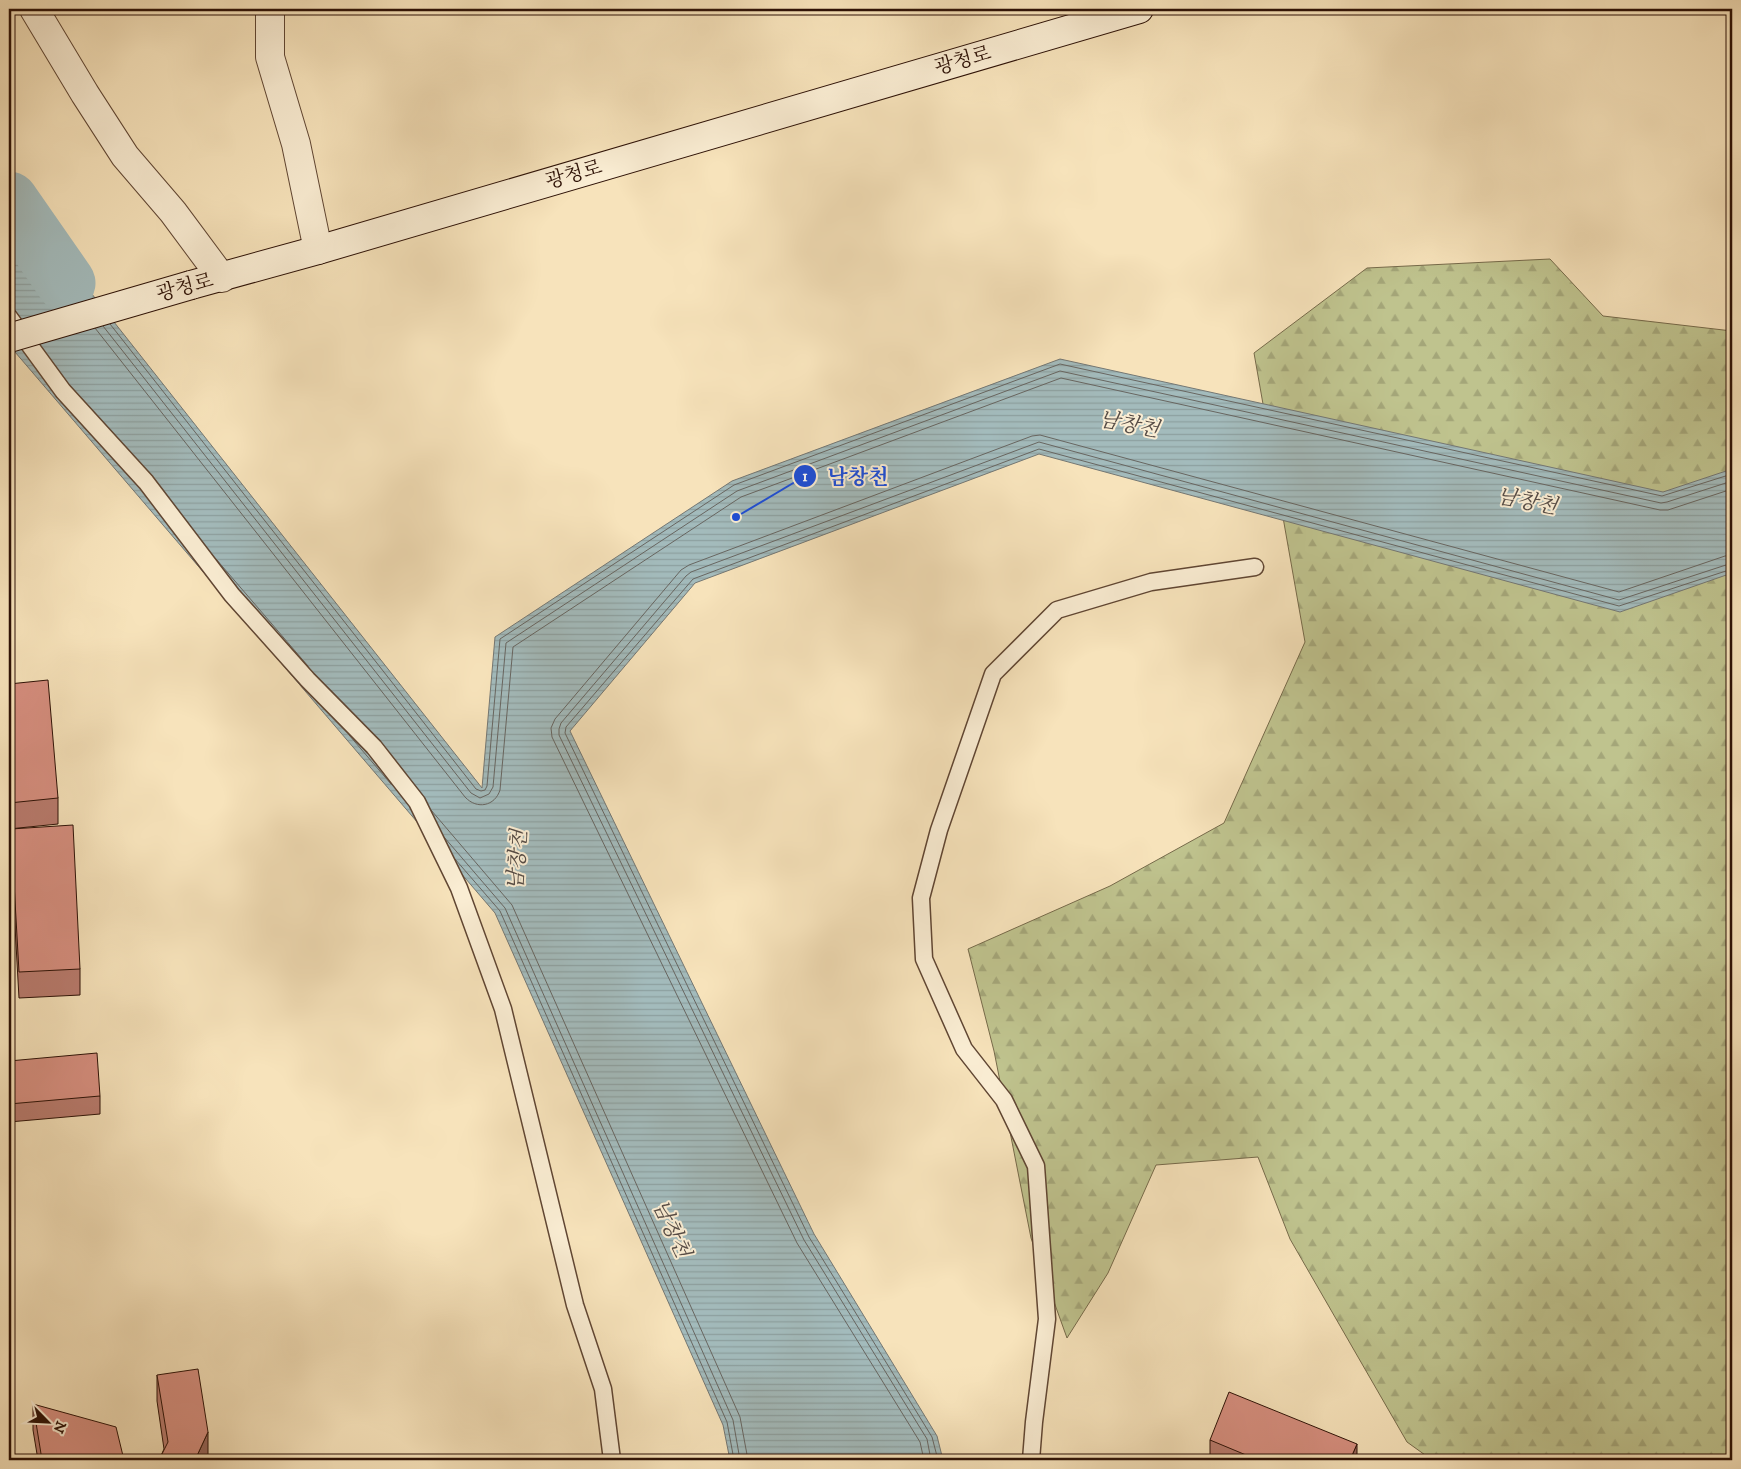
<svg xmlns="http://www.w3.org/2000/svg" width="1741" height="1469" font-family="'IM FELL DW Pica','Noto Serif KR',serif">
<style>
.forest{fill:url(#forest-firs);stroke:#766a4a}
.water{fill:url(#water-rules);stroke:#747773}
.lines{fill:none;stroke-linecap:round;stroke-linejoin:round}
.shore{stroke:#686661;stroke-width:1}
.river{stroke:#a3bbbc;stroke-width:59}
.service-casing{stroke:#604633;stroke-width:19}
.minor-casing{stroke:#604633;stroke-width:30}
.secondary-casing{stroke:#2d1106;stroke-width:30}
.service{stroke:#faedd3;stroke-width:16}
.minor{stroke:#faedd3;stroke-width:28}
.secondary{stroke:#faedd3;stroke-width:28}
.secondary-bridge-casing{stroke:#2d1106;stroke-width:30;stroke-linecap:butt}
.secondary-bridge{stroke:#faedd3;stroke-width:28}
.wall{fill:#b97b6e;stroke:#2d1106}
.shaded-wall{fill:#96645a;stroke:#2d1106}
.building{fill:#d78f80;stroke:#2d1106}
.labels{text-anchor:middle;dominant-baseline:central;stroke-width:4;stroke-linejoin:round;paint-order:stroke}
.street-label{font-size:20px;fill:#2d1106;stroke:#faedd3}
.water-label{font-size:21px;font-style:italic;fill:#564c46;stroke:#faedd3}
.leader{fill:none;stroke:#1d4ed8;stroke-width:2}
.callout-dot{fill:#1d4ed8;stroke:#faedd3;stroke-width:2}
.mark-label{font-size:15px;text-anchor:middle;font-weight:bold;fill:#fff}
.callout-label{font-size:21px;text-anchor:middle;font-weight:bold;fill:#1d4ed8;stroke:#faedd3;stroke-width:4;stroke-linejoin:round;paint-order:stroke}
</style>
<defs>
<pattern id="forest-firs" width="22" height="20" patternUnits="userSpaceOnUse" patternTransform="scale(1.25)"><rect width="22" height="20" fill="#bfc38e"/><path d="M5 1l3.5 6h-7zM16 11l3.5 6h-7z" fill="#a4a679"/></pattern>
<pattern id="water-rules" width="6" height="5" patternUnits="userSpaceOnUse" patternTransform="scale(1.25)"><rect width="6" height="5" fill="#a3bbbc"/><path d="M0 2.5h6" fill="none" stroke="#8da0a0"/></pattern>
</defs>
<rect width="100%" height="100%" fill="#f7e3bb"/>
<filter id="stains"><feTurbulence type="fractalNoise" baseFrequency=".004" numOctaves="4"/><feColorMatrix values="0 0 0 0 .2 0 0 0 0 .09 0 0 0 0 .02 0 0 0 .5 -.17"/></filter>
<radialGradient id="worn" r=".72"><stop offset=".6" stop-color="#630" stop-opacity="0"/><stop offset="1" stop-color="#630" stop-opacity=".3"/></radialGradient>
<path class="forest" d="M1550 259 1603 316 1732 331V1460H1432L1407 1442 1290 1239 1258 1157 1156 1165 1108 1273 1067 1338 1031 1238 994 1051 968 949 1110 886 1224 823 1305 642 1254 353 1367 268Z"/>
<path class="water" d="M9 211 39 227 482 788 495 637 732 481 1060 359 1663 492 1732 469V573L1620 612 1039 454 695 583 570 731 814 1234 937 1436 943 1460H730L723 1425 495 913 9 345Z"/>
<g class="lines">
<path class="shore" d="M9 217 36 231 90 299
M9 224 32 236 83 301
M9 232 27 242 75 303
M110 324 476 789 481 791 485 790 487 786 500 639 734 485 1060 364 1662 496 1732 474
M103 326 471 793 480 798 489 794 493 787 506 643 737 491 1060 371 1661 503 1667 502 1732 481
M95 328 465 797C477 810 495 806 500 790L513 647 741 497 1061 378 1660 510H1668L1732 489
M216 559 308 666
M349 735 391 784
M431 810 512 905 740 1417 748 1460
M444 837 505 908 733 1420 740 1460
M455 859 500 911 727 1422 734 1460
M924 1460 920 1442 797 1243 552 737 551 728 555 719 681 570 689 565 1032 436 1040 435 1619 592 1725 556 1732 555
M931 1460 927 1439 804 1240 559 735V729L561 723 686 576 691 572 1039 442 1619 600 1732 563
M938 1460 932 1437 809 1237 565 733 566 727 693 579 1039 449 1619 606 1732 569"/>
<path class="river" d="M9 201 66 283"/>
<defs>
<path id="service" d="M9 317 63 391 146 482 232 595 308 680 374 747 417 802 459 888 503 1009 575 1305 603 1389 612 1460
M1031 1460 1034 1422 1047 1319 1036 1166 1004 1100 964 1049 924 959 921 898 939 830 993 674 1057 610 1151 582 1255 567"/>
<path id="minor" d="M34 9 85 94 125 156 173 212 222 278
M270 9V57L296 144 318 250"/>
<path id="secondary" d="M191 285 318 250 1139 9"/>
</defs>
<use href="#service" class="service-casing"/>
<use href="#minor" class="minor-casing"/>
<use href="#secondary" class="secondary-casing"/>
<use href="#service" class="service"/>
<use href="#minor" class="minor"/>
<use href="#secondary" class="secondary"/>
<defs>
<path id="secondary-bridge" d="M9 338 191 285"/>
</defs>
<use href="#secondary-bridge" class="secondary-bridge-casing"/>
<use href="#secondary-bridge" class="secondary-bridge"/>
</g>
<path class="wall" d="M9 684 58 798V824L9 829Z
M11 829 80 969V995L19 998 11 855Z
M9 1061 100 1096V1114L9 1122Z
M157 1375 208 1458 207 1460H159L164 1449 157 1401Z
M33 1404 124 1460H38L33 1430Z
M1210 1440 1357 1460H1210Z"/>
<path class="shaded-wall" d="M208 1432V1458L207 1460H195Z
M1357 1444V1460H1350Z"/>
<path class="building" d="M48 680 58 798 9 803V684Z
M73 825 80 969 19 972 11 829Z
M97 1053 100 1096 9 1104V1061Z
M198 1369 208 1432 195 1460H159L168 1442 157 1375Z
M1229 1392 1357 1444 1350 1460H1258L1210 1440Z
M33 1404 116 1427 124 1460H42Z"/>
<g class="labels">
<g class="street-label">
<text transform="translate(963 61) rotate(-16)">광청로</text>
<text transform="translate(574 175) rotate(-16)">광청로</text>
<text transform="translate(185 288) rotate(-15)">광청로</text>
</g>
<g class="water-label">
<text transform="translate(1129 425) rotate(11)">남창천</text>
<text transform="translate(1527 502) rotate(11)">남창천</text>
<text transform="translate(518 860) rotate(-86)">남창천</text>
<text transform="translate(671 1229) rotate(65)">남창천</text>
</g>
</g>
<path class="leader" d="M736 517L805 476"/>
<g class="callout-dot">
<circle cx="736" cy="517" r="5"/>
<circle cx="805" cy="476" r="12"/>
</g>
<g class="mark-label">
<text x="805" y="481">1</text>
</g>
<g class="callout-label">
<text x="858" y="484">남창천</text>
</g>
<rect width="1741" height="1469" fill="none" stroke="#f7e3bb" stroke-width="30"/>
<rect x="10" y="10" width="1721" height="1449" fill="none" stroke="#2d1106" stroke-width="2.5"/>
<rect x="15" y="15" width="1711" height="1439" fill="none" stroke="#2d1106"/>
<g transform="translate(48 1422) rotate(114)" stroke="#faedd3" stroke-width="4" paint-order="stroke">
<path d="M0-4L9 19L0 12L-9 19Z" fill="#2d1106"/>
<text y="-8" font-size="14" font-weight="bold" text-anchor="middle" fill="#2d1106">N</text>
</g>
<rect width="100%" height="100%" filter="url(#stains)"/>
<rect width="100%" height="100%" fill="url(#worn)"/>
</svg>
